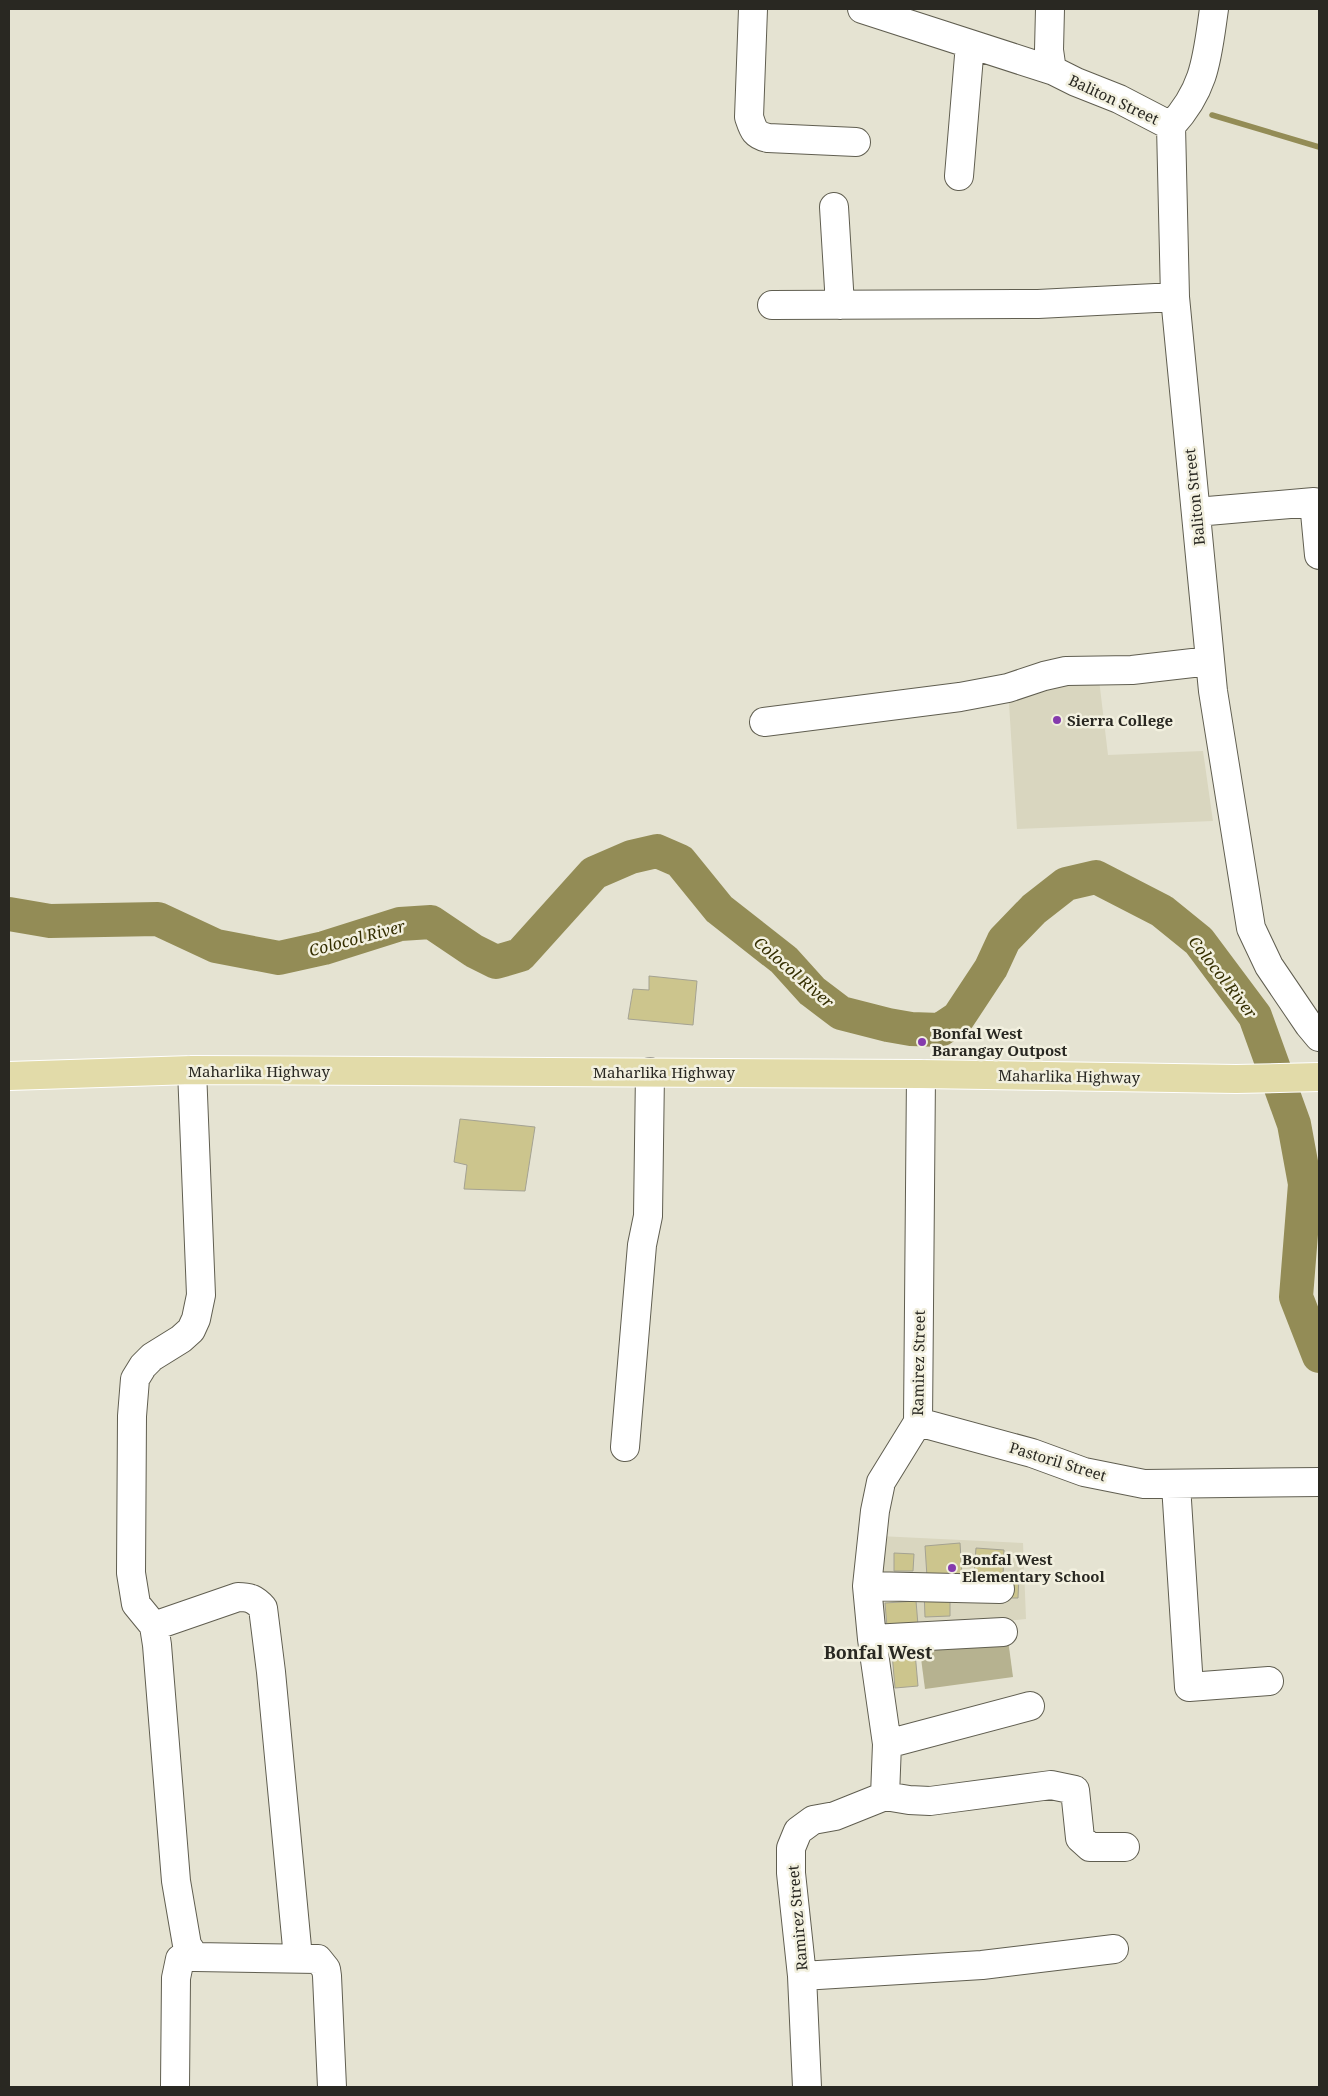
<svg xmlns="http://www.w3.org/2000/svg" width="1328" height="2096" font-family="'Noto Serif',serif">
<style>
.built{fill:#d9d6bf}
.green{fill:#b6b290}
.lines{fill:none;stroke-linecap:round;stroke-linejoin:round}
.stream{stroke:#938c56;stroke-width:5.5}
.river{stroke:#938c56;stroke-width:34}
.building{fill:#ccc58d;stroke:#a4a292}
.minor-casing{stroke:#605e50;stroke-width:30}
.major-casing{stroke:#fff;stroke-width:30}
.minor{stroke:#fff;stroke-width:28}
.major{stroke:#e2dba9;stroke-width:28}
.poi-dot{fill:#853bad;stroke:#f2f0df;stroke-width:2}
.labels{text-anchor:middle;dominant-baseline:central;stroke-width:5;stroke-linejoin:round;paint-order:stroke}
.street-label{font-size:15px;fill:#292822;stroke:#f2f0df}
.poi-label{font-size:15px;font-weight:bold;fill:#292822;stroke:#f2f0df;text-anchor:start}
.water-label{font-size:16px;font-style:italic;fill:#342e00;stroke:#f2f0df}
.quarter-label{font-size:18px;font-weight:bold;fill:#292822;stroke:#f2f0df}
</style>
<rect width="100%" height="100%" fill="#e5e3d2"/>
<path class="built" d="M1098 671 1108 755 1203 751 1213 821 1017 829 1008 688Z
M879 1536 1023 1543 1026 1619 883 1633Z"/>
<path class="green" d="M1007 1632 1013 1677 925 1689 919 1643Z"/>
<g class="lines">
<path class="stream" d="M1212 115 1319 147"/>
<path class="river" d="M9 914 50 921 158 919 216 946 279 958 324 948 400 924 431 922 474 951 496 962 520 955 594 873 631 857 657 851 680 861 719 909 784 960 812 991 841 1013 888 1025 911 1029 940 1030 958 1018 991 968 1004 940 1034 909 1066 884 1096 877 1162 911 1199 941 1255 1016 1294 1124 1305 1184 1296 1297 1319 1356"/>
</g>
<path class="building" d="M649 976 697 981 693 1025 628 1019 633 989 649 990Z
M460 1119 535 1127 525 1191 464 1189 467 1165 454 1162Z
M960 1543 962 1575 927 1577 925 1546Z
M976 1548 1004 1550 1003 1576 974 1574Z
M894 1553 914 1554 913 1571H894Z
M1007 1574 1019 1575 1018 1598H1006Z
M950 1590V1616L925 1617 924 1591Z
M916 1601 918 1625 887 1627 885 1603Z
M914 1641 918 1686 895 1688 891 1642Z"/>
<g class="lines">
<defs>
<path id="minor" d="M753 9 749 117C753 129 754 135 768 138L856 142
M862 9 1054 71
M1050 9 1049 50 1051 64 1054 71 1076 82 1119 99 1171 126 1175 297 1213 691 1251 928 1269 966 1309 1025 1319 1037
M1171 126C1206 88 1207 57 1214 9
M959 176 970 44
M834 207 840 305
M772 305 1038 304 1175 297
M1196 512 1314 502 1319 555
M764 722 960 697 1008 688 1044 676 1066 671 1132 670 1210 661
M192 1070 201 1295 196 1319 191 1330 181 1339 152 1357 143 1366 135 1379 132 1416 131 1573 136 1604 154 1626 157 1645 176 1881 187 1945 195 1957 318 1959 326 1969 327 1976 332 2087
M918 1422 1032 1453 1084 1472 1144 1484 1319 1482
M625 1447 642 1245 648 1216 650 1072
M1176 1485 1189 1687 1269 1681
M867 1586 1000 1589
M154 1626 238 1597C250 1597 255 1599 263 1608L271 1672 298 1958
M872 1639 1003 1632
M887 1744 1030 1706
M885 1796 909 1800 930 1801 1051 1785 1075 1790 1080 1838 1090 1847H1125
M802 1976 982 1965 1114 1949
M175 2087 176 1978 180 1959 190 1952
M807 2087 802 1976 791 1873V1848L798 1831 813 1820 835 1816 885 1796 887 1744 872 1639 867 1586 875 1511 881 1482 918 1422 921 1074"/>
<path id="major" d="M9 1076 192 1070 921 1074 1236 1079 1319 1077"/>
</defs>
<use href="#minor" class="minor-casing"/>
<use href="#major" class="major-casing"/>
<use href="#minor" class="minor"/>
<use href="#major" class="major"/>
</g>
<g class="poi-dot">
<circle cx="1057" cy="720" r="5"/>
<circle cx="922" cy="1042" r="5"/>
<circle cx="952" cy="1568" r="5"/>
</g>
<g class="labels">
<g class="street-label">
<text transform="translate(1114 99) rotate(25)">Baliton Street</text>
<text transform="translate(1194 497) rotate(-96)">Baliton Street</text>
<text x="259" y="1071">Maharlika Highway</text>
<text x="664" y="1072">Maharlika Highway</text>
<text transform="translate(1069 1076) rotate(1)">Maharlika Highway</text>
<text transform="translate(918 1363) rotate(-89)">Ramirez Street</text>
<text transform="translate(1058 1461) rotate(17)">Pastoril Street</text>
<text transform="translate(797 1918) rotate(-95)">Ramirez Street</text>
</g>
<g class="poi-label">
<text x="1067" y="720">Sierra College</text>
<text x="932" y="1033">Bonfal West<tspan x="932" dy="17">Barangay Outpost</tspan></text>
<text x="962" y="1559">Bonfal West<tspan x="962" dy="17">Elementary School</tspan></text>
</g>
<g class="water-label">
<text transform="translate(357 938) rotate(-15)">Colocol River</text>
<text transform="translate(794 972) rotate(41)">Colocol River</text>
<text transform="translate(1223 977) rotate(52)">Colocol River</text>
</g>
<g class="quarter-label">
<text x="878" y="1652">Bonfal West</text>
</g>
</g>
<rect width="1328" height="2096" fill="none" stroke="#292822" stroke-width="20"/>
</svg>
